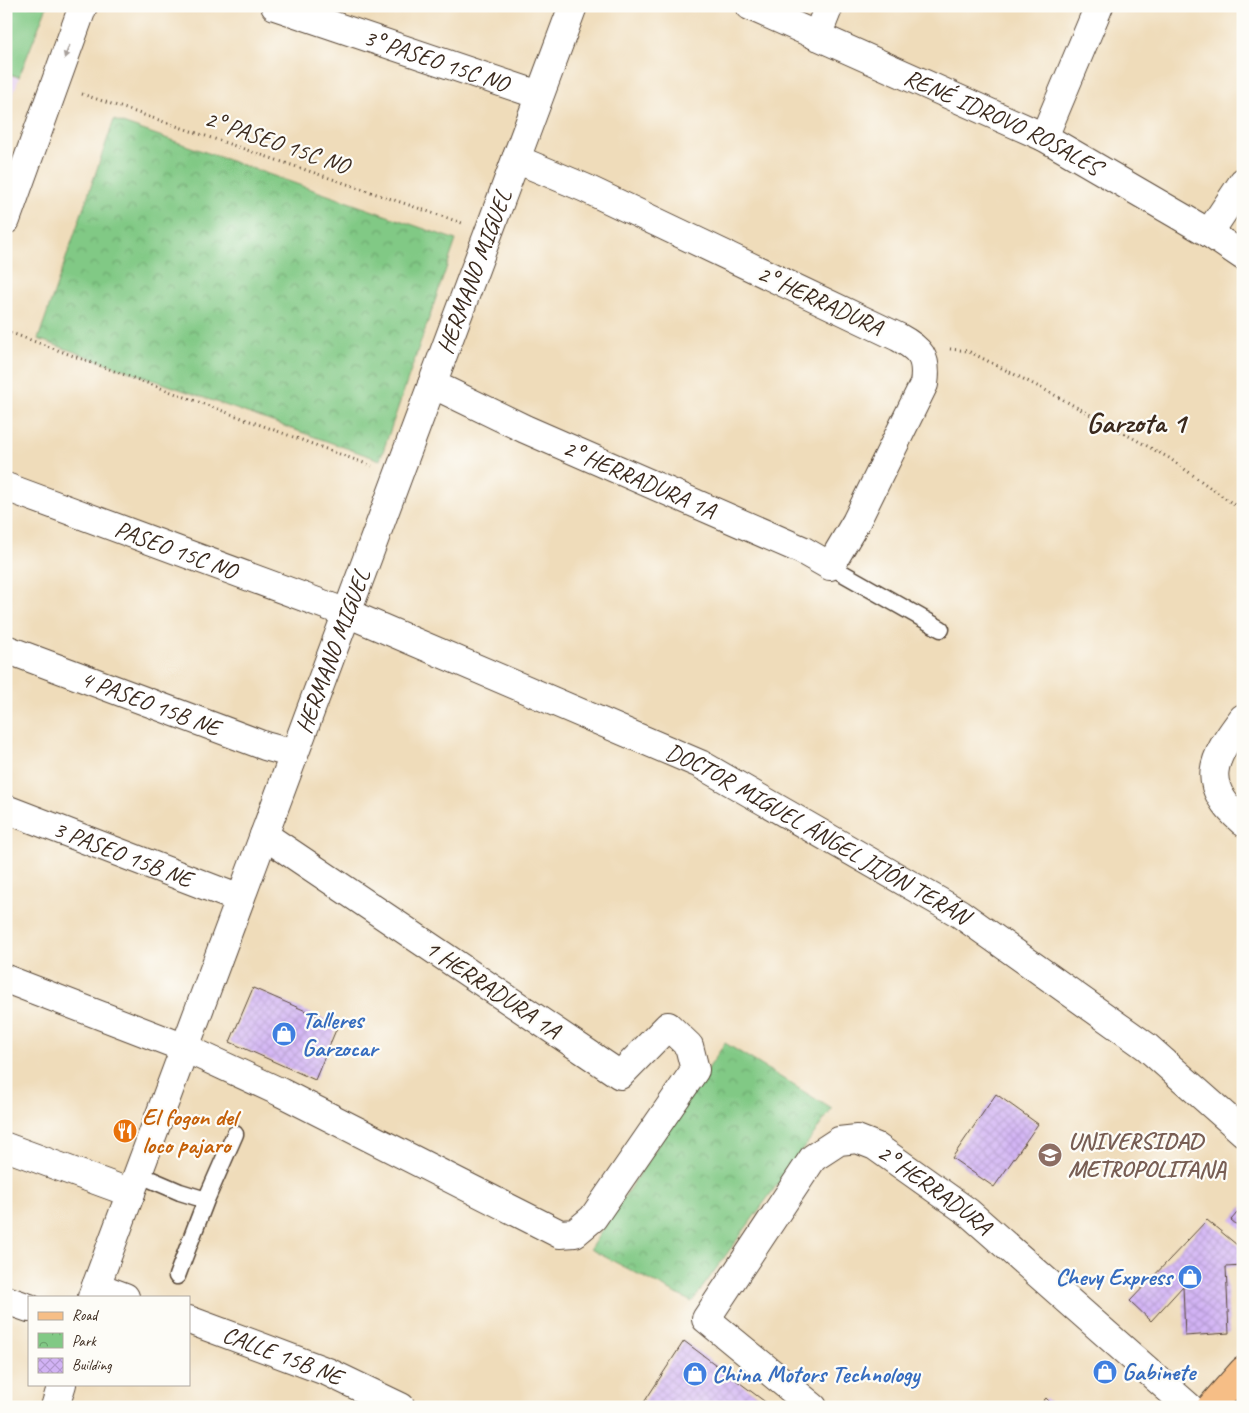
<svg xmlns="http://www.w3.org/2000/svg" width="1249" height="1413" font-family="Caveat,sans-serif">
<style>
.built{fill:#e6d2f0}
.park{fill:url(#park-crowns);stroke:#5e7a52}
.garden{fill:#81c985;stroke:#5e7a52}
.building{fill:url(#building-cross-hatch)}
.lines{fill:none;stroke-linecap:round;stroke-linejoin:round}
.service-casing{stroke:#564535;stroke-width:19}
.minor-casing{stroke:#564535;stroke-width:30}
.tertiary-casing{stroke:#564535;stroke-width:30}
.primary-casing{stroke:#564535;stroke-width:30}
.path{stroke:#564535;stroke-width:3;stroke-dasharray:1 4;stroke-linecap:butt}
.service{stroke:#fff;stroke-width:16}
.minor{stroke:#fff;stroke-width:28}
.tertiary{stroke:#fff;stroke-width:28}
.primary{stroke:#f6be86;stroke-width:28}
.oneway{fill:#a79f9a}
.labels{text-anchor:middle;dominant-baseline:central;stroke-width:4.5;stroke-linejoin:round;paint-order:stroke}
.street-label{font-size:24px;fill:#3b2a1e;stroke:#fdfcf7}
.shop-label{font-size:24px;font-weight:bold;fill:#366cbe;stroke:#fdfcf7;text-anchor:start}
.food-label{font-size:24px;font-weight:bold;fill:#c56008;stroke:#fdfcf7;text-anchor:start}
.education-label{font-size:24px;font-weight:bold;fill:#785e54;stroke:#fdfcf7;text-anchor:start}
.district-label{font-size:29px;font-weight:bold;fill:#3b2a1e;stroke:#fdfcf7}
</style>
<defs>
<pattern id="park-crowns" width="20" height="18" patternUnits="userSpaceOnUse" patternTransform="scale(1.25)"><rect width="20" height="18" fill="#81c985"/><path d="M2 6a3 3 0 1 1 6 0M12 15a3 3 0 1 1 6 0" fill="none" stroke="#6ba36c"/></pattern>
<pattern id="building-cross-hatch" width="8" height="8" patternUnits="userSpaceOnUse" patternTransform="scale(1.25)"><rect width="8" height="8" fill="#d1b2f4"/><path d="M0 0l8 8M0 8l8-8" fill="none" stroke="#b499d1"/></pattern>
</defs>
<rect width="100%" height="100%" fill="#fdfcf7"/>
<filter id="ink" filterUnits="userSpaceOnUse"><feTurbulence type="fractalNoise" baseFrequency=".02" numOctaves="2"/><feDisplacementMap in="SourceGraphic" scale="10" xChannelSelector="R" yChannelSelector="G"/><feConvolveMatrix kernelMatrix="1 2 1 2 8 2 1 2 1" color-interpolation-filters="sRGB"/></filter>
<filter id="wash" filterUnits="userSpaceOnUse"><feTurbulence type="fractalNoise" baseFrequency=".0096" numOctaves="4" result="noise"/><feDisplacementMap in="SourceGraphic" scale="20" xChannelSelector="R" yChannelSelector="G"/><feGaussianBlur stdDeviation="1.12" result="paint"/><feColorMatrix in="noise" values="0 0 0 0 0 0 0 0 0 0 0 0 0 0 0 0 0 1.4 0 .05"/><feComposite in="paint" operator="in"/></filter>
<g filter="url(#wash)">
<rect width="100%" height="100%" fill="#efdcba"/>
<path class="built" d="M6 74 19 78 6 117Z"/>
<path class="park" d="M114 120 456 240 380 460 38 339Z
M725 1043 832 1109 692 1302 590 1249Z"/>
<path class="garden" d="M6 6H47L19 77 6 73Z"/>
<g id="blocks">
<path class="building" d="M253 988 338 1025 315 1080 230 1042Z
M996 1094 1038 1124 994 1187 952 1158Z
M1243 1206V1230L1231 1220Z
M1207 1220 1243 1250V1266L1226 1267 1229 1333 1185 1336 1183 1286 1151 1321 1130 1301Z
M684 1341 772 1407H641Z
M1046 1398 1055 1407H1038Z"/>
</g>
</g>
<g filter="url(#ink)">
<use href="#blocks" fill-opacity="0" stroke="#564535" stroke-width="1"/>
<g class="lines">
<defs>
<path id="service" d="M830 566 941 629
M138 1174 180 1192 206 1200 235 1134
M177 1276 206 1200"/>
<g id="minor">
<path id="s1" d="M275 6 539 95"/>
<path id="s2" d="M750 6 1044 137 1209 233 1243 256"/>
<path d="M817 36 829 6"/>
<path d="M1044 137 1099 6"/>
<path d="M6 220 83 6"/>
<path d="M1209 233 1243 182"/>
<path id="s3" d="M432 384 525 429 802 550 830 566 856 522 924 384C928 357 920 349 898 337L585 188 516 159"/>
<path id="s4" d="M6 487 347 613 700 764 959 913 1147 1047 1243 1132"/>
<path id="s5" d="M6 649 265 746 294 754"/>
<path d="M1243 718C1212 759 1198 784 1243 822"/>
<path id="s6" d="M6 809 240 899"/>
<path d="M6 979 185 1048 280 1092 560 1234 575 1233 593 1218 695 1070 689 1046 668 1026 620 1075 264 835"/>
<path d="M6 1147 131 1193"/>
<path d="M96 1286 125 1297"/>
<path d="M6 1300 29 1308"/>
<path id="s7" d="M189 1320 328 1372 401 1407"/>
<path id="s8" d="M813 1407 706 1319 813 1158 839 1141 857 1139 875 1146 968 1212 1189 1407"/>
</g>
<g id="tertiary">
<path id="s9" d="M92 1297 573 6"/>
<path d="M55 1407 62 1384"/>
</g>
<path id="primary" d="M1211 1407 1243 1371"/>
</defs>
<use href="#service" class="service-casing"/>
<use href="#minor" class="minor-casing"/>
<use href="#tertiary" class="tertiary-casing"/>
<use href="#primary" class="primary-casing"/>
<path class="path" d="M82 94 462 223
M6 331 372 466
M950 349 968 351 1049 392 1169 458 1243 511"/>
<use href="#service" class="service"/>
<use href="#minor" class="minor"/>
<use href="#tertiary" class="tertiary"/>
<use href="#primary" class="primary"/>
</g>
<defs><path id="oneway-solid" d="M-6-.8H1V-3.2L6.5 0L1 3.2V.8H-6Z" transform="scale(1.25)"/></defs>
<use class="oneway" href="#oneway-solid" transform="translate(67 52) rotate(110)"/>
</g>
<defs>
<symbol id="shop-disc" viewBox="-11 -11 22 22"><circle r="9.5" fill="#3f7fe0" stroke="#fdfcf7"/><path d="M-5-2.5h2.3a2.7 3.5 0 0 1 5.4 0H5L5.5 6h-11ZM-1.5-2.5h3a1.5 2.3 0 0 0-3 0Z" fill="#fff"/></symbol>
<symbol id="restaurant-disc" viewBox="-11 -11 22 22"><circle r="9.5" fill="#e8710a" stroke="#fdfcf7"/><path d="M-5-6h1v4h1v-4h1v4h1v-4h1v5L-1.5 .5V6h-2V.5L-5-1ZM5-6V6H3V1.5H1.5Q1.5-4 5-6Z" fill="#fff"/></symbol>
<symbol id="university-disc" viewBox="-11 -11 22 22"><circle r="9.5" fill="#8d6e63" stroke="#fdfcf7"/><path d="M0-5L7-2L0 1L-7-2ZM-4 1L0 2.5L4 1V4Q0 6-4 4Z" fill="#fff"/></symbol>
</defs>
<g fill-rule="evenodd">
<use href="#shop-disc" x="270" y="1020" width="28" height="28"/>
<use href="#restaurant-disc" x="111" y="1117" width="28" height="28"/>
<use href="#university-disc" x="1036" y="1141" width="28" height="28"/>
<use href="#shop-disc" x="1176" y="1263" width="28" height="28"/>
<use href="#shop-disc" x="1091" y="1358" width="28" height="28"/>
<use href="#shop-disc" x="681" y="1360" width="28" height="28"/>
</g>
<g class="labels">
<g class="street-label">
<text stroke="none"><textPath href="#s1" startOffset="170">3° PASEO 15C NO</textPath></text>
<text stroke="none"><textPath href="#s2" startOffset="278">RENÉ IDROVO ROSALES</textPath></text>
<text transform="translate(277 142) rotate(19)">2° PASEO 15C NO</text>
<text stroke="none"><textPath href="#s9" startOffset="1094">HERMANO MIGUEL</textPath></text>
<text transform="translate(820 300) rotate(25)">2° HERRADURA</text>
<text stroke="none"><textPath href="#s3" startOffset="228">2° HERRADURA 1A</textPath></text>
<text stroke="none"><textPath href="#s4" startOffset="181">PASEO 15C NO</textPath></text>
<text stroke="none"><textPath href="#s9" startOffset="689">HERMANO MIGUEL</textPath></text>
<text stroke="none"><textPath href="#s5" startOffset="154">4 PASEO 15B NE</textPath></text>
<text stroke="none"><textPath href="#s4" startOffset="884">DOCTOR MIGUEL ÁNGEL JIJÓN TERÁN</textPath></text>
<text stroke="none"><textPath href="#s6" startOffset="125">3 PASEO 15B NE</textPath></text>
<text transform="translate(493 989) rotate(34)">1 HERRADURA 1A</text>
<text stroke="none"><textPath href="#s8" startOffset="474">2° HERRADURA</textPath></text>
<text stroke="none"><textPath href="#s7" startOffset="100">CALLE 15B NE</textPath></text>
</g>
<g class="shop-label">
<text x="302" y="1020">Talleres<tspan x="302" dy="28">Garzocar</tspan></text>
<text x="1172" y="1277" text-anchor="end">Chevy Express</text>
<text x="1122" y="1372">Gabinete</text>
<text x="712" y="1374">China Motors Technology</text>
</g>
<g class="food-label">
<text x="142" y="1117">El fogon del<tspan x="142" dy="28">loco pajaro</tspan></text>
</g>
<g class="education-label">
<text x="1068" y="1141">UNIVERSIDAD<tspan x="1068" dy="28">METROPOLITANA</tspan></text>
</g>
<g class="district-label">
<text x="1136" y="422">Garzota 1</text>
</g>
</g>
<rect width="1249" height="1413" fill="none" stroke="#fdfcf7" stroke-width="25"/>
<rect x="28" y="1296" width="162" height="90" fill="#fdfcf7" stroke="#afa8a0"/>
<rect x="38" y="1312" width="25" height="8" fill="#f6be86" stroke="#afa8a0"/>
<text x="72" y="1320" font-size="15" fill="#3b2a1e">Road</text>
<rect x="38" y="1333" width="25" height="15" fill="url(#park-crowns)" stroke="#afa8a0"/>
<text x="72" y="1346" font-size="15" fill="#3b2a1e">Park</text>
<rect x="38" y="1358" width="25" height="15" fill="url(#building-cross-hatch)" stroke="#afa8a0"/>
<text x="72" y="1370" font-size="15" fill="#3b2a1e">Building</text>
</svg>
